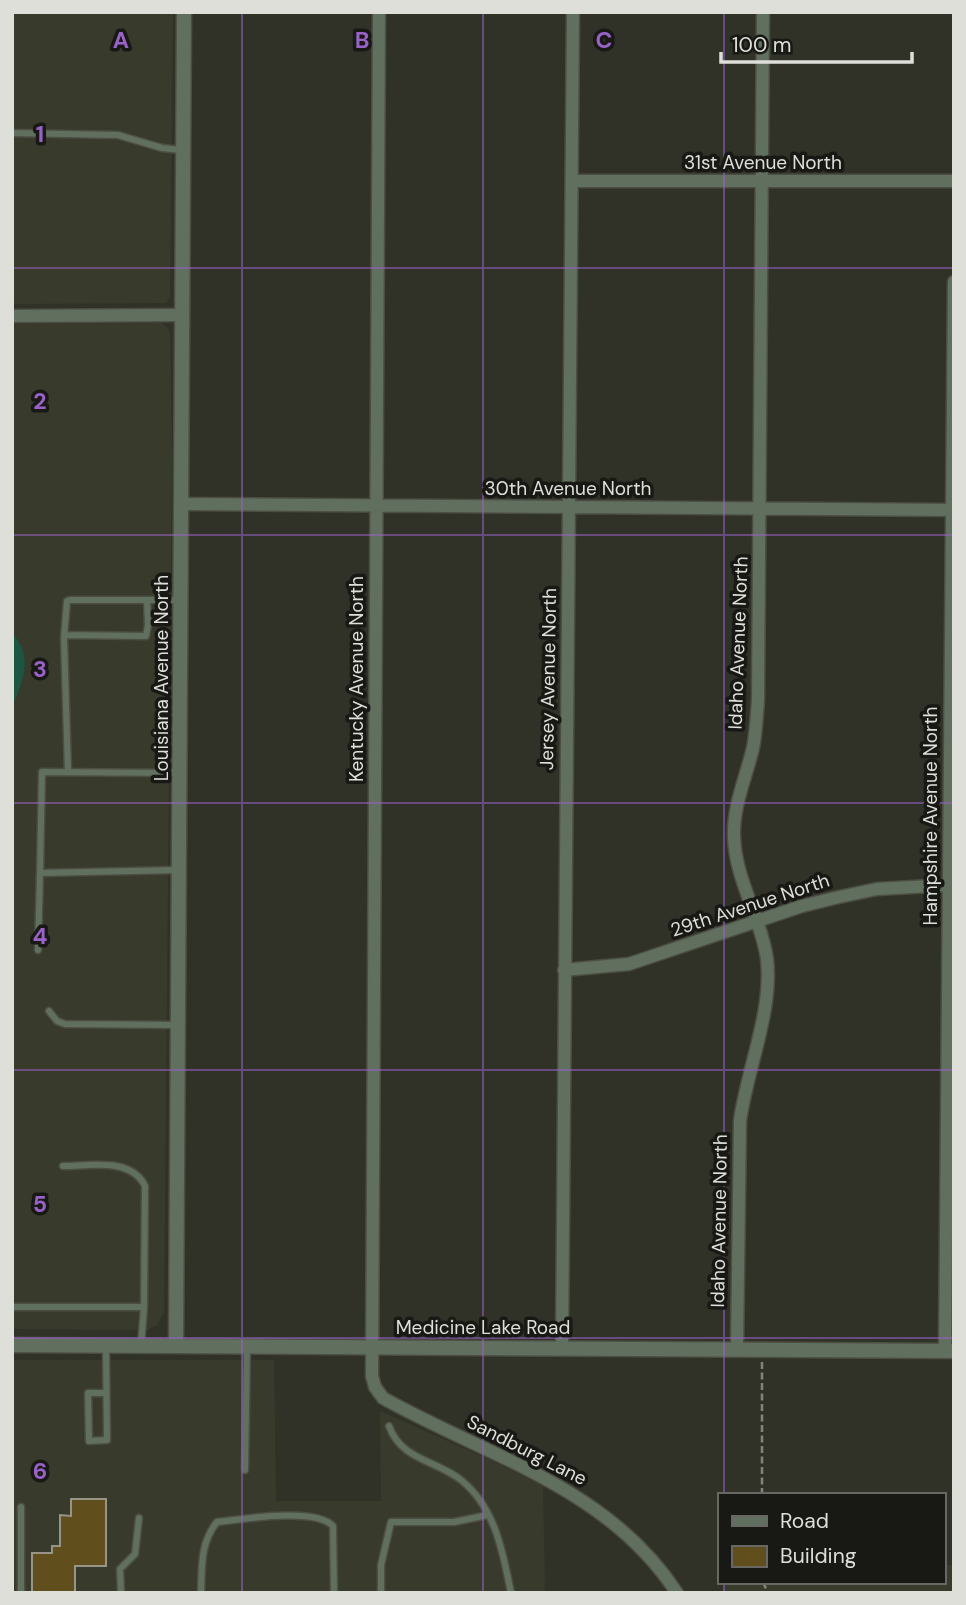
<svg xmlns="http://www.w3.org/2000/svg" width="966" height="1605" font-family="'DM Sans',sans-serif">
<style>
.built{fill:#383b2b}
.water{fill:#1a5641}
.building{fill:#604f1d;stroke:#989488;stroke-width:2}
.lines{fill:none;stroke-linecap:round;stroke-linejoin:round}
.service-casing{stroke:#4c4e44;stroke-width:9}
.minor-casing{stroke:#4c4e44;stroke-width:15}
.tertiary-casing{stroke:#4c4e44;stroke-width:17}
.path{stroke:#82837b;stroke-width:2.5;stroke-dasharray:7 3.5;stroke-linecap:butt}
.service{stroke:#616f5e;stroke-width:6}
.minor{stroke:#616f5e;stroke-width:12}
.tertiary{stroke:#616f5e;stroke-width:14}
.grid{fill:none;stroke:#9962c7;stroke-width:2;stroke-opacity:0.55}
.labels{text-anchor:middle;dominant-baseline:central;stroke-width:7;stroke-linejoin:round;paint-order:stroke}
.street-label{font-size:19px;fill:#dedfd9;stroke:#181915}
.grid-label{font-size:23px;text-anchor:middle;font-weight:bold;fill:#9962c7;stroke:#181915;stroke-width:7;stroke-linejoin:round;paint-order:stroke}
</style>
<rect width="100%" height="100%" fill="#303228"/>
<path class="built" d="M12 12H173L170 297 166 303 12 304Z
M162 323 168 328 170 334 172 450 164 1312 157 1325 147 1330 12 1329V324Z
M12 1360H274L276 1501H381L380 1411 486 1458 543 1486 545 1593H12Z
M943 1565H954V1593H724V1582H943Z"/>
<path class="water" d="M12 633C34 657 23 681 12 707Z"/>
<path class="building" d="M71 1499H106V1566H75V1593H32V1553H52V1546H60V1515L71 1516Z"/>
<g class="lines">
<defs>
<path id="service" d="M12 133 118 135 162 148 181 150
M65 635 146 636 148 625 147 600
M68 771 64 638 67 601 70 600H181
M177 870 40 873 42 772 180 773
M38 950 40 873
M49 1011 57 1021 65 1024 178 1025
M63 1166C89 1166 131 1157 145 1186L144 1307
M12 1307H144L141 1345
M106 1347 107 1440 89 1441 88 1393H106
M389 1426C401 1460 436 1460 461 1480 495 1507 503 1552 511 1593
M245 1470 247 1347
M21 1507V1593
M121 1593 120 1569 135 1554 139 1518
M201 1593C202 1567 200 1543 217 1522 243 1519 315 1507 333 1526L334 1593
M381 1593V1565L391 1522H454L488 1515"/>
<path id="minor" d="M379 12 372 1376 375 1387 383 1398C488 1457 608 1487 677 1593
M572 181H954
M12 316 182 315
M182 504 954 510
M564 970 629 964 802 906 839 897 877 889 949 885
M562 1347 573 12
M737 1349 740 1121C747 1069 773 1011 767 959 761 917 735 880 734 836 733 806 746 777 753 748 756 732 757 716 758 700L763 12
M945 1351 954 282"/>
<path id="tertiary" d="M12 1345 954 1351
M176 1345 184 12"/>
</defs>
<use href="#service" class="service-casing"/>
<use href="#minor" class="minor-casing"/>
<use href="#tertiary" class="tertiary-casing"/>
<path class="path" d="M762 1362V1495
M763 1582 768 1593"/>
<use href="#service" class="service"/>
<use href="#minor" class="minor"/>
<use href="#tertiary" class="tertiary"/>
</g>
<path class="grid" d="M242 12V1593M483 12V1593M724 12V1495M12 268H954M12 535H954M12 803H954M12 1070H954M12 1338H954M724 1582V1593"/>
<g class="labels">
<g class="street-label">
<text x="763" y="162">31st Avenue North</text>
<text x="568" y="488">30th Avenue North</text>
<text transform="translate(738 643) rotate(-88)">Idaho Avenue North</text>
<text transform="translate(161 678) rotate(-90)">Louisiana Avenue North</text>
<text transform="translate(356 679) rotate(-90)">Kentucky Avenue North</text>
<text transform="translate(548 679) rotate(-89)">Jersey Avenue North</text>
<text transform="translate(930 816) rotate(-90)">Hampshire Avenue North</text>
<text transform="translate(750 905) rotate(-18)">29th Avenue North</text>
<text transform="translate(719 1221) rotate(-89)">Idaho Avenue North</text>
<text x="483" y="1327">Medicine Lake Road</text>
<text transform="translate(527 1450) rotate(27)">Sandburg Lane</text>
</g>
</g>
<g class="grid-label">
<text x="121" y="48">A</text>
<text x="362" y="48">B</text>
<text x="604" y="48">C</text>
<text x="40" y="142">1</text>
<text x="40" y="409">2</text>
<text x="40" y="677">3</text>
<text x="40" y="944">4</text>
<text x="40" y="1212">5</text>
<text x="40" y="1479">6</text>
</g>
<rect width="966" height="1605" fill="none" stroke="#dedfd9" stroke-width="28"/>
<rect x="718" y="1493" width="228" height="91" fill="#181915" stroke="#676863" stroke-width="2"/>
<rect x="732" y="1516" width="35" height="10" fill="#616f5e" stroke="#676863" stroke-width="2"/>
<text x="780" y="1528" font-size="21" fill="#dedfd9">Road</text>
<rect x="732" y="1546" width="35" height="21" fill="#604f1d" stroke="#676863" stroke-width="2"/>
<text x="780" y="1563" font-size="21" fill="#dedfd9">Building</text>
<path d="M721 52v10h191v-10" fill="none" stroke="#dedfd9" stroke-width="3.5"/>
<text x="732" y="52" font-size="21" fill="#dedfd9" stroke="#181915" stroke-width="5" paint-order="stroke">100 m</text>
</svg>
